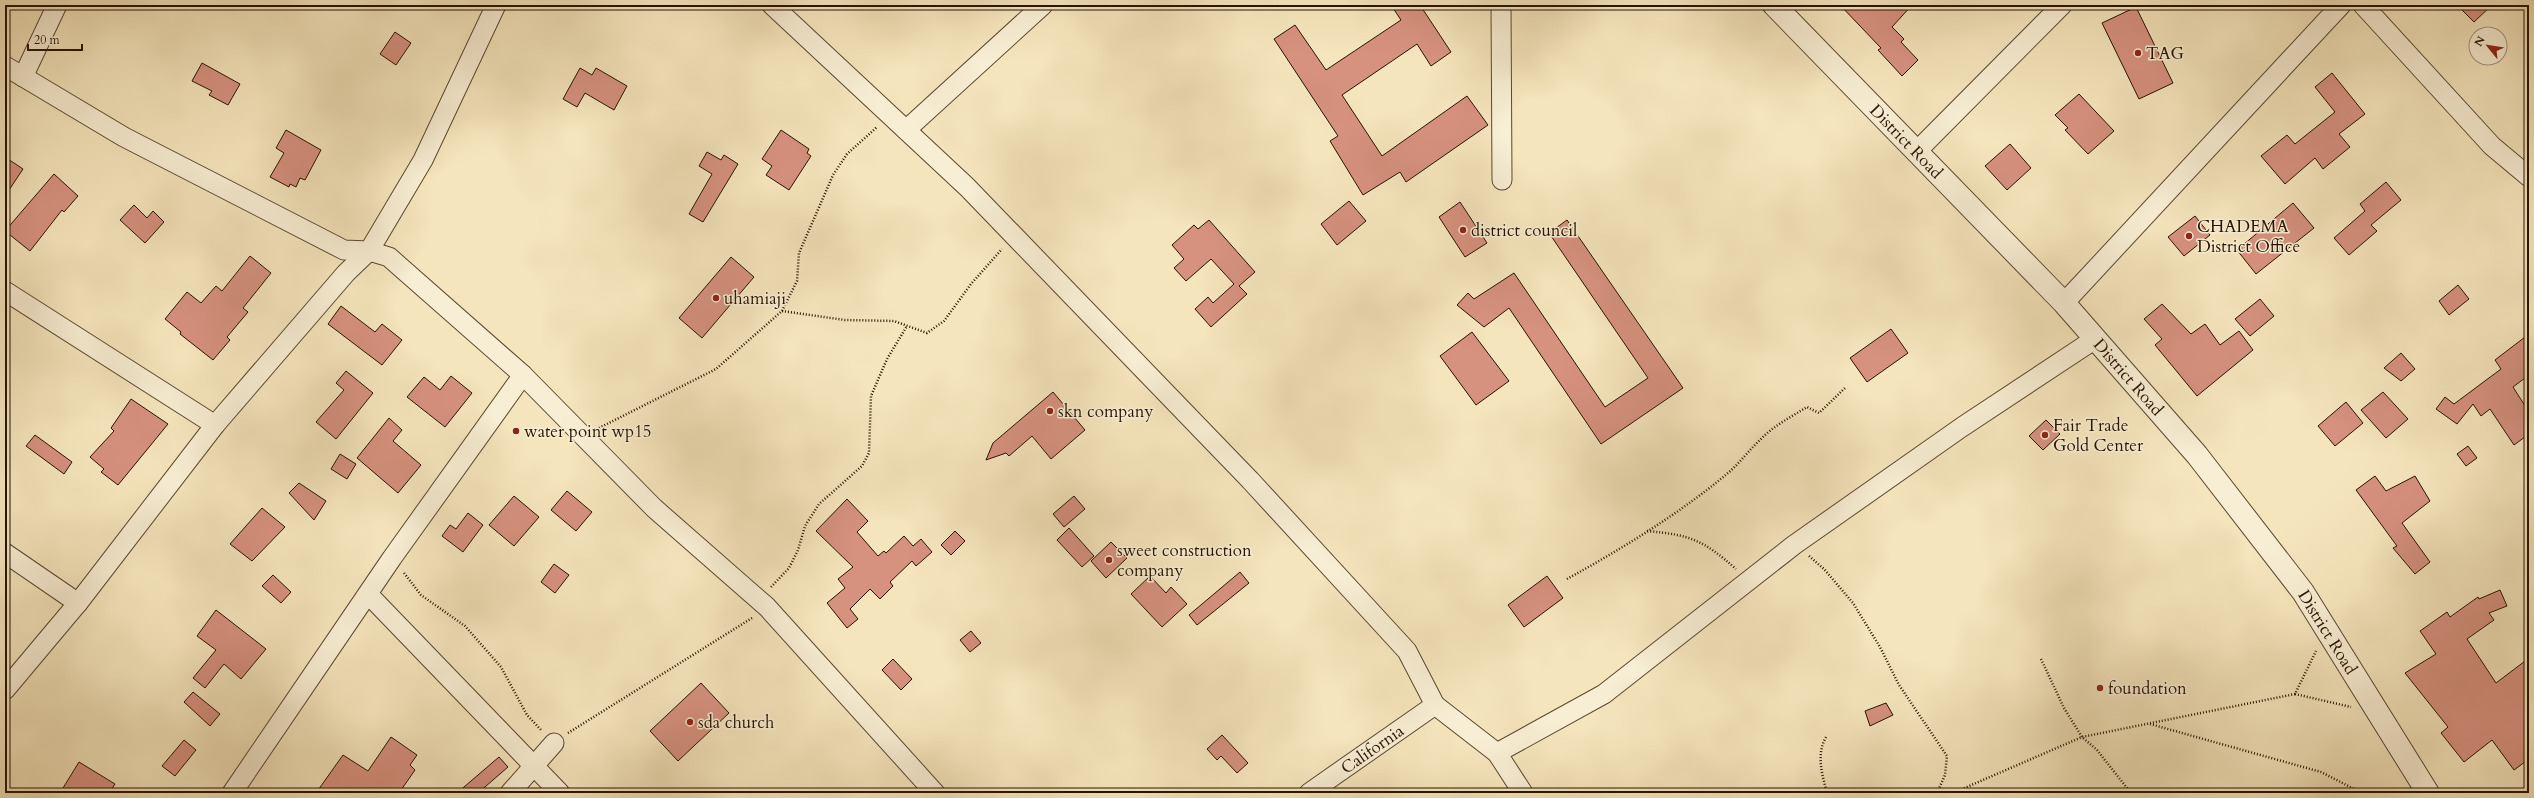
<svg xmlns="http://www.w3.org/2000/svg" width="2534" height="798" font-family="Cardo,serif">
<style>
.building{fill:#d6917f;stroke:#261201}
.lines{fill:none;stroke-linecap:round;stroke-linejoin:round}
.minor-casing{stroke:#5a4730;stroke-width:21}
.tertiary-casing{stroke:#5a4730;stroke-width:24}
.path{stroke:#261201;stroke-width:2.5;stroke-dasharray:1 2;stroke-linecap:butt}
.minor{stroke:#f8eed3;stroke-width:19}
.tertiary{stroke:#f8eed3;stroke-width:22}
.poi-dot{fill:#8f2418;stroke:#f8eed3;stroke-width:1.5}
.labels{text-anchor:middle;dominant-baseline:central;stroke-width:3;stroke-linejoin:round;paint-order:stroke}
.poi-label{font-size:17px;fill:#261201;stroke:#f8eed3;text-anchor:start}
.street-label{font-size:17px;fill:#261201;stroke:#f8eed3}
</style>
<rect width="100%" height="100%" fill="#f5e5bc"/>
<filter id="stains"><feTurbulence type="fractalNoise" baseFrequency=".005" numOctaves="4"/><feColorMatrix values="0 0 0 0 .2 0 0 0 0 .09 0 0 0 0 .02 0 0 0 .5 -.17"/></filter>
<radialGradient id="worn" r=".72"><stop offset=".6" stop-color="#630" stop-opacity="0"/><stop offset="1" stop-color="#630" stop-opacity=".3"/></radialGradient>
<path class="building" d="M1391 5H1420L1451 52 1431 66 1417 44 1342 95 1382 156 1467 96 1488 125 1406 182 1400 172 1363 195 1330 141 1338 136 1274 39 1295 25 1326 70 1401 20Z
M1840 5H1912L1892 27 1904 39 1901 42 1918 60 1902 76 1878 50 1881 48Z
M2457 5H2492L2474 22Z
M2136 7 2173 83 2139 99 2102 23Z
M395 32 411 43 396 65 380 54Z
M202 63 240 84 228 105 209 95 212 91 192 81Z
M580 68 592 75 596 68 627 86 614 110 585 93 577 107 563 99Z
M2332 73 2365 114 2339 134 2350 147 2323 169 2315 158 2285 184 2261 156 2287 135 2295 144 2335 112 2315 87Z
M2079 94 2114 131 2088 154 2065 130 2068 128 2055 115Z
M286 130 321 150 305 180 300 178 296 187 290 184 289 187 270 177 284 153 276 148Z
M781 130 809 149 807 153 811 156 789 190 766 175 772 166 762 159Z
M2010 144 2031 168 2007 190 1985 166Z
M707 152 721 160 724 155 738 164 703 222 689 214 712 174 699 166Z
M5 157 23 169 5 196Z
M54 174 78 196 64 212 62 210 30 251 5 231Z
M2386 182 2401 200 2371 225 2377 231 2349 255 2334 238 2365 211 2360 204Z
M1349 201 1366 221 1337 245 1321 224Z
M1460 202 1487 243 1465 257 1439 217Z
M2293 203 2314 228 2256 274 2237 250Z
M134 205 147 218 153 211 164 222 145 243 120 220Z
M2195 216 2210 235 2184 256 2168 237Z
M1209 220 1255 272 1239 286 1247 294 1211 327 1195 309 1208 297 1213 303 1234 284 1211 259 1186 281 1174 268 1184 259 1172 245 1194 225 1198 229Z
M1567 220 1683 388 1601 444 1509 308 1484 327 1457 305 1468 293 1474 299 1514 273 1605 407 1648 378 1549 233Z
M250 256 271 273 243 308 248 312 227 337 230 340 213 360 180 334 181 332 165 319 187 292 201 303 216 286 222 291Z
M731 257 754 277 702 338 679 318Z
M2458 285 2469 299 2449 315 2439 301Z
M2260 299 2274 316 2250 336 2235 319Z
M2162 304 2191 334 2205 324 2220 345 2239 331 2253 350 2197 396 2155 345 2162 339 2144 319Z
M341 306 375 332 382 324 402 340 382 365 328 324Z
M1891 329 1908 353 1867 382 1850 358Z
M1472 332 1509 381 1476 405 1440 356Z
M2529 334V375L2513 387 2529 412V434L2514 445 2490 409 2481 416 2473 404 2457 424 2436 409 2445 397 2454 404 2501 369 2495 360Z
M2401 353 2415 369 2401 381 2384 368Z
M346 371 373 393 336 439 316 422 344 390 336 383Z
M451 376 472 393 445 427 407 397 424 377 440 390Z
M1053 392 1085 430 1051 459 1032 436 1009 456 1006 453 986 460 993 443Z
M2383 392 2408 419 2386 438 2361 410Z
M131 399 168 424 118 485 101 472 104 469 90 457 114 431 111 428Z
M2346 402 2363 423 2335 446 2318 426Z
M389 418 402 430 393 441 421 465 398 493 357 458Z
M2046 420 2060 434 2043 450 2029 436Z
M35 435 72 462 64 474 26 446Z
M2468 446 2477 458 2466 466 2457 454Z
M340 454 356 464 347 479 331 469Z
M2375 476 2386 491 2415 476 2430 501 2402 523 2430 562 2415 574 2393 548 2397 546 2356 490Z
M299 483 326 501 314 520 289 493Z
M567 491 592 512 576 531 551 510Z
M514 496 539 517 514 546 489 525Z
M1074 496 1085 509 1064 527 1053 514Z
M847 499 868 521 857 532 878 556 884 551 886 553 904 536 913 546 921 539 932 552 916 566 912 561 890 582 893 586 880 599 870 589 850 609 858 619 847 628 827 603 845 588 838 579 853 567 816 531Z
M262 508 285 527 252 561 230 544Z
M468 513 483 525 463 552 442 536 450 525 456 529Z
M1069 528 1094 556 1082 567 1057 540Z
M955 531 965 541 951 555 941 545Z
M1111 542 1127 558 1106 578 1091 561Z
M554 564 569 575 555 593 541 582Z
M1240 572 1249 583 1197 625 1189 615Z
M273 575 291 592 281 603 262 586Z
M1150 576 1166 593 1171 587 1187 604 1162 627 1131 594Z
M1547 576 1563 598 1524 627 1508 605Z
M2500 590 2507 606 2489 613 2494 620 2467 639 2496 683 2529 658V759L2514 770 2492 740 2464 762 2441 733 2448 727 2405 673 2436 654 2420 631 2447 612 2450 617 2478 597 2479 599Z
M216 610 266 649 241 679 224 664 205 688 193 678 216 650 197 636Z
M971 631 981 643 970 652 960 640Z
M893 659 912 679 901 690 882 670Z
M701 683 729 713 678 761 650 731Z
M193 692 220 714 210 726 184 702Z
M1886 703 1893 715 1870 726 1865 711Z
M1222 735 1248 763 1237 773 1221 756 1217 760 1207 749Z
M391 737 417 755 410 765 415 770 399 793H316L343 755 368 771Z
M184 740 196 750 175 776 162 766Z
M499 757 508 767 478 793H457Z
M79 762 115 784 109 793H71L63 788Z"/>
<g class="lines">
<defs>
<g id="minor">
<path d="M772 5 967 187 1250 480 1407 651 1435 705 1497 753 1523 793"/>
<path d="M1501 5 1502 180"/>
<path d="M2363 5 2492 146 2529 177"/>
<path d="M5 66 124 137 344 250 369 251 389 257 523 375 654 508 767 607 935 793"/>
<path d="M23 77 57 5"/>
<path d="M906 130 1043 5"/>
<path d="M1916 152 2062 5"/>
<path d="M5 291 215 425"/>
<path d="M2064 303 2341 5"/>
<path d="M5 553 78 603"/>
<path d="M368 594 560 793"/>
<path d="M5 690 78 603 215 425 346 273 369 251 423 160 496 5"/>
<path d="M1497 753 1604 694 1794 545 1962 427 2095 339"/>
<path d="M232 793 392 558 523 375"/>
<path d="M510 793 554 743"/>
<path id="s1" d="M1309 793 1435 705"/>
</g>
<g id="tertiary">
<path id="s2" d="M1774 5 2064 303 2197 455 2303 592 2428 793"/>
</g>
</defs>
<use href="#minor" class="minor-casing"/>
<use href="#tertiary" class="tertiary-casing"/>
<path class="path" d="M782 311 845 320 894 321 927 333 944 321 971 284 1002 249
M599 428 716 369 782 311 797 281 799 253 833 175 847 154 877 127
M1647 531C1691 535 1703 540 1736 569
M1809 556 1824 569 1853 603 1880 647 1899 685 1947 756 1945 775 1937 793
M404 573 421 595 465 626 501 667 527 715 542 731
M1567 579C1623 548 1679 514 1728 473 1740 463 1749 450 1760 440 1773 426 1791 417 1807 407L1819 413 1846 387
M771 587 789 568 798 550 805 526 819 504 862 466 869 453 871 396 887 359 907 326
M2041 659 2064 708 2082 737 2097 750 2131 793
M2295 694 2351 707
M2150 724 2321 772 2362 793
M568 733 752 618
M1826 737C1816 755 1822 774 1827 793
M1953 793 2082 737 2295 694 2316 651"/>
<use href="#minor" class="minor"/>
<use href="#tertiary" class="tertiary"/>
</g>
<g class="poi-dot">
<circle cx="2138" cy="53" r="4"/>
<circle cx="1463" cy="230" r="4"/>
<circle cx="2189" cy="236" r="4"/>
<circle cx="716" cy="298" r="4"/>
<circle cx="1050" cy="411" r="4"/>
<circle cx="516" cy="431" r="4"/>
<circle cx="2045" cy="435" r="4"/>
<circle cx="1109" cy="560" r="4"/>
<circle cx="2100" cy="688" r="4"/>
<circle cx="690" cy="722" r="4"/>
</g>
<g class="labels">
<g class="poi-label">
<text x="2146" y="53">TAG</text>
<text x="2197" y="226">CHADEMA<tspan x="2197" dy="20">District Office</tspan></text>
<text x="1471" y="230">district council</text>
<text x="724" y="298">uhamiaji</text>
<text x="1058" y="411">skn company</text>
<text x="2053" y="425">Fair Trade<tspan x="2053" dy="20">Gold Center</tspan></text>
<text x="524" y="431">water point wp15</text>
<text x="1117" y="550">sweet construction<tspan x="1117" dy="20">company</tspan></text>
<text x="2108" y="688">foundation</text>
<text x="698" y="722">sda church</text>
</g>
<g class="street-label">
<text stroke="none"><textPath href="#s2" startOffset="190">District Road</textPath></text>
<text stroke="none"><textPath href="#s2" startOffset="514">District Road</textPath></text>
<text stroke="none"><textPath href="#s2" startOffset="838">District Road</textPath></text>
<text stroke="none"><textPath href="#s1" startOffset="77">California</textPath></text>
</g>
</g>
<rect width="2534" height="798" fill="none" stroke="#f5e5bc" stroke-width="20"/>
<rect x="6" y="6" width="2522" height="786" fill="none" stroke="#261201" stroke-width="2"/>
<rect x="10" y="10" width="2514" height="778" fill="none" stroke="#261201"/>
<g transform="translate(2488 46) rotate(300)"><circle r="19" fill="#f8eed3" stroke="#a4967f"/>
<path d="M0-3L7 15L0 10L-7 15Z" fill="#8f2418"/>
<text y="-6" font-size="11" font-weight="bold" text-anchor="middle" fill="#261201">N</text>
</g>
<path d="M28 44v6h54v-6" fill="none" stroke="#261201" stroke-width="2"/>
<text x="34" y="44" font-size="12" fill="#261201" stroke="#f8eed3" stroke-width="3" paint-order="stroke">20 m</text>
<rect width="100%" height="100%" filter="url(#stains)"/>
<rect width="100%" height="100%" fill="url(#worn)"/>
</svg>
